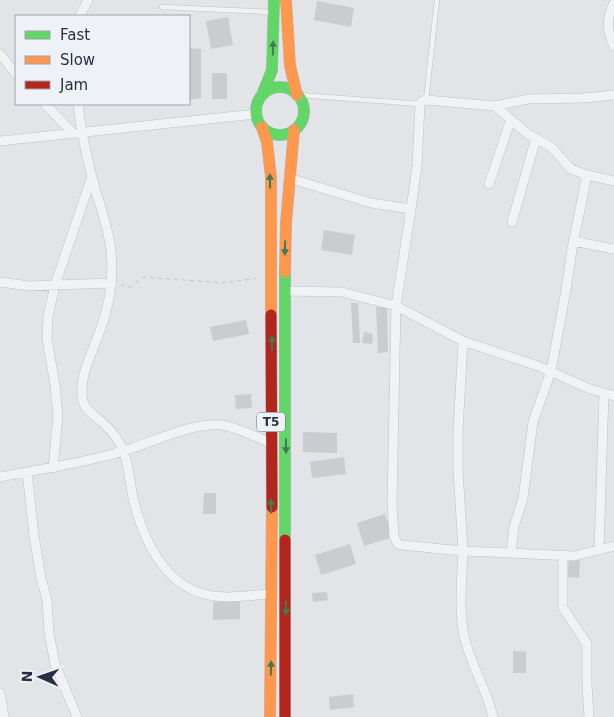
<svg xmlns="http://www.w3.org/2000/svg" width="614" height="717" font-family="'DejaVu Sans',sans-serif">
<style>
.building{fill:#cacccf}
.lines{fill:none;stroke-linecap:round;stroke-linejoin:round}
.lane-casing{stroke:#c0c2c5;stroke-width:5.5}
.street-casing{stroke:#c0c2c5;stroke-width:10}
.fast-casing{stroke:#b4b7bc;stroke-width:12}
.slow-casing{stroke:#b4b7bc;stroke-width:12}
.jam-casing{stroke:#b4b7bc;stroke-width:12}
.path{stroke:#c2c5ca;stroke-width:1;stroke-dasharray:4 4;stroke-linecap:butt}
.lane{stroke:#f1f2f3;stroke-width:4.5}
.street{stroke:#f1f2f3;stroke-width:9}
.fast{stroke:#63d668;stroke-width:11}
.slow{stroke:#ff974d;stroke-width:11}
.jam{stroke:#b3261e;stroke-width:11}
.oneway{fill:#417b53}
.labels{text-anchor:middle;dominant-baseline:central;stroke-width:4;stroke-linejoin:round;paint-order:stroke}
.shield{fill:#eef2f7;stroke:#626a78;stroke-width:1}
.shield-label{font-size:12px;font-weight:bold;fill:#263042}
</style>
<rect width="100%" height="100%" fill="#e2e4e7"/>
<path class="building" d="M317 1 354 8 351 27 314 20Z
M228 17 233 45 211 49 206 21Z
M189 48 201 49V98L189 100Z
M212 73H227V99H212Z
M324 230 355 235 352 255 321 250Z
M351 303H358L360 343H353Z
M376 307H387L388 352 378 353Z
M246 320 249 334 213 341 210 327Z
M364 332 373 334 372 344 362 343Z
M251 394 252 408 236 409 235 395Z
M303 432 337 433V453L303 452Z
M344 457 346 474 312 478 310 462Z
M204 493H216V514H203Z
M385 514 393 537 364 546 357 523Z
M350 544 356 564 321 575 315 555Z
M569 559 580 560 579 578 567 577Z
M327 592 328 600 313 602 312 593Z
M240 601V619L213 620V602Z
M513 651 526 652V673H513Z
M353 694 354 707 330 710 329 697Z"/>
<g class="lines">
<defs>
<path id="lane" d="M162 7 270 12
M300 95 420 104
M426 100 437 0"/>
<path id="street" d="M614 3C606 19 607 31 614 46
M80 16 88 0
M0 54 16 74
M45 104 73 133
M78 104C81 134 88 163 96 192 102 211 109 231 111 251 114 282 109 307 98 336 91 355 81 373 82 394 82 409 93 414 103 423 111 430 119 441 123 450 129 463 130 487 134 502 143 538 163 583 204 594 225 600 250 595 272 594
M495 106 528 134 551 147 571 169 587 175 614 181
M0 141 256 114
M289 178 371 203 411 209 417 166 420 104 422 101 426 100 495 106 528 99 583 98 614 95
M489 184 511 119
M411 209 396 306 392 504 394 536 397 543 401 545 463 551C462 579 458 612 465 640 472 667 487 690 493 717
M512 222 536 138
M573 241 614 249
M0 282 29 286 112 283
M285 291 342 292 396 306 463 341 538 366 590 389 614 396
M463 341 458 431V470L463 551 574 556 614 546
M53 468 58 416 55 385 47 339 48 316 55 285 92 176
M27 472 34 535 41 578 47 600 49 633 55 664 77 717
M0 477C41 469 84 463 124 451 153 442 190 423 221 425 238 427 255 437 271 443
M599 550 604 393
M511 553 514 527 523 498 533 422 551 371 566 290 572 249 587 175
M563 556V608L587 644V684L589 717
M0 693 4 717"/>
<path id="fast" d="M256 111a24 24 0 1 1 48 0a24 24 0 1 1-48 0Z
M262 95 272 70 274 0
M285 540V272"/>
<path id="slow" d="M286 0 290 66 297 95
M262 127 267 142 271 177V315
M285 272 286 223 294 130
M270 717 272 507"/>
<path id="jam" d="M271 315 272 507
M285 540V717"/>
</defs>
<use href="#lane" class="lane-casing"/>
<use href="#street" class="street-casing"/>
<use href="#fast" class="fast-casing"/>
<use href="#slow" class="slow-casing"/>
<use href="#jam" class="jam-casing"/>
<path class="path" d="M121 285 130 287 144 277 223 283 258 278"/>
<use href="#lane" class="lane"/>
<use href="#street" class="street"/>
<use href="#fast" class="fast"/>
<use href="#slow" class="slow"/>
<use href="#jam" class="jam"/>
</g>
<defs><path id="oneway-solid" d="M-6-.8H1V-3.2L6.5 0L1 3.2V.8H-6Z" transform="scale(1.25)"/></defs>
<g class="oneway">
<use href="#oneway-solid" transform="translate(273 48) rotate(-89)"/>
<use href="#oneway-solid" transform="translate(270 181) rotate(-91)"/>
<use href="#oneway-solid" transform="translate(285 248) rotate(91)"/>
<use href="#oneway-solid" transform="translate(272 343) rotate(-90)"/>
<use href="#oneway-solid" transform="translate(286 446) rotate(90)"/>
<use href="#oneway-solid" transform="translate(271 506) rotate(-90)"/>
<use href="#oneway-solid" transform="translate(286 608) rotate(90)"/>
<use href="#oneway-solid" transform="translate(271 668) rotate(-89)"/>
</g>
<g class="labels">
<rect class="shield" x="257" y="412.5" width="28" height="19" rx="4"/>
<g class="shield-label">
<text x="271" y="422">T5</text>
</g>
</g>
<rect x="15" y="15" width="175" height="90" fill="#eef2f7" stroke="#9ea4af"/>
<rect x="25" y="31" width="25" height="8" fill="#63d668" stroke="#9ea4af"/>
<text x="60" y="40" font-size="15" fill="#263042">Fast</text>
<rect x="25" y="56" width="25" height="8" fill="#ff974d" stroke="#9ea4af"/>
<text x="60" y="65" font-size="15" fill="#263042">Slow</text>
<rect x="25" y="81" width="25" height="8" fill="#b3261e" stroke="#9ea4af"/>
<text x="60" y="90" font-size="15" fill="#263042">Jam</text>
<g transform="translate(40 677) rotate(272)" stroke="#eef2f7" stroke-width="4" paint-order="stroke">
<path d="M0-4L9 19L0 12L-9 19Z" fill="#263042"/>
<text y="-8" font-size="14" font-weight="bold" text-anchor="middle" fill="#263042">N</text>
</g>
</svg>
